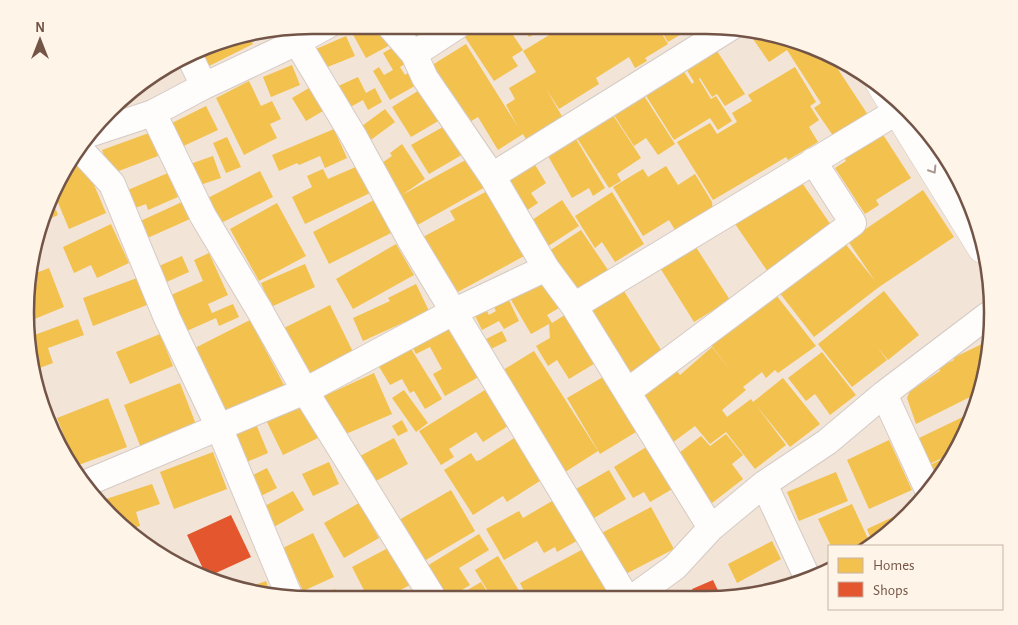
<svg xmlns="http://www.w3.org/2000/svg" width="1018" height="625" font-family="'Alegreya Sans',sans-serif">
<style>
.residential{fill:#f2e4d7}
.homes{fill:#f2c14e}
.shops{fill:#e4572e}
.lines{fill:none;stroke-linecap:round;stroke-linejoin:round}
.street-casing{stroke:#d4cbc5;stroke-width:28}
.secondary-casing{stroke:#d4cac4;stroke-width:29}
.street{stroke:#fefdfb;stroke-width:26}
.secondary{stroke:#fefdfb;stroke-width:28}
.oneway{stroke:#ab9890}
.rim{fill:none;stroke:#735548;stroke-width:2.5}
</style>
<rect width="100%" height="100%" fill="#f6efe7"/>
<path class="residential" d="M313 25 743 27 815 47 880 84 954 169 990 275 983 387 934 487 867 546H829V570L780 590 725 599 275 598 203 578 138 541 74 472 40 405 25 312 40 220 74 153 138 84 220 40Z"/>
<path class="homes" d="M362 25H383L392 44 366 58 351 31Z
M402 26H442L413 44Z
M475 26H507L523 50 512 57 518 66 494 81 463 34Z
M522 26H552L529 37Z
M564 26 568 33 578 26 658 27 668 44 645 58 647 61 635 68 629 57 596 78 599 84 559 109 546 89 566 123 529 145 523 134 498 150 478 117 465 125 429 67 466 44 518 127 506 105 515 99 509 88 536 72 523 51Z
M659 27H693L668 42Z
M757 31 815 47 828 54 868 115 834 137 814 108 821 103 787 50 769 62 751 36Z
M249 35 253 44 207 67 199 52 220 40Z
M346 36 355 56 325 68 316 49Z
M397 45 408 62 400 67 405 75 412 70 420 83 390 100 373 71 379 67 384 75 393 70 383 53Z
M715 48 745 94 725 106 717 94 712 97 700 78 699 79 711 99 716 96 732 121 718 130 710 118 674 140 643 91 681 67 692 84 694 82 685 67Z
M173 65 175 69 147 81 146 80Z
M292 65 300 85 271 97 263 77Z
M795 67 816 102 810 106 819 120 809 127 818 142 788 160 786 157 713 200 677 142 710 123 717 134 737 122 732 113 752 101 748 95Z
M358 77 366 93 375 88 382 102 368 110 363 100 347 109 336 87Z
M249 81 261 106 272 101 281 119 270 124 277 138 244 155 216 98Z
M426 86 445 117 411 137 392 107Z
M309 88 323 111 306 121 292 98Z
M639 88 675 144 658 155 646 138 634 146 612 112Z
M124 99 127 107 110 114Z
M206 106 218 130 177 149 166 126Z
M385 109 395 122 368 142 358 129Z
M609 109 641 158 617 174 621 181 609 188 573 132Z
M448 124 465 153 429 174 411 145Z
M334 129 347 158 325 168 320 156 299 165 297 163 279 171 272 155Z
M880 130 911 178 876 200 879 205 865 214 835 168 846 161 844 156Z
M572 132 605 188 593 196 589 188 572 198 544 149Z
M149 133 158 156 111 174 102 150Z
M227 137 241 167 226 173 213 143Z
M402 144 425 179 402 195 471 157 487 186 414 227 376 167 392 156 390 153Z
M81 154 106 213 69 229 54 193 71 158Z
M213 156 221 178 197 186 190 164Z
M534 163 546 183 531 193 538 203 526 211 507 180Z
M358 166 370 193 305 224 292 197 312 187 307 176 323 169 328 179Z
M666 166 678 185 695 174 712 202 713 214 678 235 669 220 643 236 613 187 643 169 648 177Z
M260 171 273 197 219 224 206 199Z
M168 173 178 197 148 210 146 204 130 210 123 192Z
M796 174 833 228 768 272 731 218Z
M491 189 526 255 454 294 421 238 455 220 450 211Z
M923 190 954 237 879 287 814 337 775 287 844 242 875 281 848 241Z
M612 192 644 244 615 262 602 242 595 248 575 216Z
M51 198 58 215 40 223V220Z
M374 200 391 233 329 264 313 232Z
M562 200 579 226 539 252 523 226Z
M182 202 190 219 143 240 136 223Z
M277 203 306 256 259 281 230 229Z
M111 224 129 263 97 278 91 265 74 273 63 247Z
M581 230 608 270 573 293 546 253Z
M692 241 730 300 694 322 657 263Z
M396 244 414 275 353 309 336 279Z
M209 253 228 295 208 304 212 313 233 304 239 317 219 326 216 318 180 334 164 298 203 281 194 260Z
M182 256 189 272 160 285 152 269Z
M305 264 315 287 271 307 261 283Z
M49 268 64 307 27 322 25 312 31 275Z
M547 276 564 305 547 315 552 323 568 313 597 362 569 379 557 360 548 366 536 346 550 338 549 324 531 334 510 298Z
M137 278 147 305 93 326 83 298Z
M416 284 429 311 363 341 353 318 390 301 388 298Z
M622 288 663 353 625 377 584 312Z
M884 291 919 335 888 360 877 347 887 360 852 387 818 344Z
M505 292 519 321 504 329 499 321 482 330 472 310 484 305 489 315 496 311 490 300Z
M776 295 816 346 778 373 775 370 766 378 762 372 743 387 746 390 722 410 727 417 751 399 753 402 783 378 820 424 790 447 756 405 786 445 755 469 726 432 710 444 695 426 672 443 639 398 677 371 680 375 712 347 733 374 711 345Z
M330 305 353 352 305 375 282 329Z
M451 318 482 375 445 396 433 374 442 369 430 347 416 354 409 341Z
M78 319 84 335 48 348 53 363 34 370 29 337Z
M250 320 284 385 225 415 191 350Z
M502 331 507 341 489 350 484 340Z
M160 334 173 366 130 384 116 352Z
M986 338 983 387 980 392 916 424 907 398 910 391 940 371 939 367 954 360 953 358 984 343 983 340Z
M410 347 442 399 425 409 414 391 410 393 402 379 390 385 378 365Z
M534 351 598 451 562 474 498 373Z
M822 352 856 395 830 415 815 394 806 401 788 378Z
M374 373 392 414 339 437 322 397Z
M603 377 636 432 600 454 567 398Z
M180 383 197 427 141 448 124 405Z
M404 390 428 423 416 432 392 398Z
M485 390 508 426 483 442 476 432 449 449 454 457 441 465 419 431Z
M108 398 127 447 76 466 57 418Z
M300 401 318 438 283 455 265 418Z
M971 413 950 454 930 464 917 439Z
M402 420 408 431 398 436 392 426Z
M256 424 268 453 242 464 229 435Z
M726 434 743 455 732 464 743 479 712 503 675 456 701 436 710 446Z
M516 437 543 479 507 502 503 496 473 515 444 470 471 453 476 461 480 460Z
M394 438 408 464 374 482 360 456Z
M889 440 912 490 869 509 847 460Z
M648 446 674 488 650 502 644 492 633 498 614 467Z
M213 452 227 489 174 509 160 472Z
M949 456 937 480 930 465Z
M329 462 339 484 313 496 302 474Z
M267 468 277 488 257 498 247 478Z
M609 470 626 499 594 518 576 489Z
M836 472 848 501 799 521 787 492Z
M152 484 160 504 136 512 140 526 128 530 100 501Z
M451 490 475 531 424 561 399 520Z
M293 491 304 510 272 528 261 508Z
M559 497 582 538 557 552 555 547 544 553 537 541 504 560 486 529 519 511 523 518Z
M359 503 379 538 344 558 324 523Z
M852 504 870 543 867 546H831L818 519Z
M651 507 674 549 618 578 596 536Z
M906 511V512L872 541 867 529Z
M313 533 334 577 303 591 283 548Z
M479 534 489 550 459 568 470 585 449 598H446L427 566Z
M772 541 781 559 737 583 728 564Z
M159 544 165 556 150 548Z
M390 547 410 585 385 598H368L352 567Z
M587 547 611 590 595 599H528L520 583Z
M498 556 524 599 492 598 475 570Z
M266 581 272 597 244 589Z
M481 582 491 598H454Z
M785 583 787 587 769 592Z
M335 589 339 598H316Z"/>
<path class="shops" d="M231 515 251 557 207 577 187 535Z
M713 580 722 599H697L692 589Z"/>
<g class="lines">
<defs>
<path id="street" d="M389 25 414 54 425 78 492 176 546 268 574 306 711 528
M297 42 354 137 411 241 627 599
M414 54 457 26
M190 57 204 86
M153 113 203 216 260 311 305 391 433 598
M92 133 153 113 204 86 297 42 328 25
M78 147 112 184 167 318 219 427 290 598
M492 176 731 27
M574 306 896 112
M627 392 853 223 813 161
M884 394 929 492
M84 484 305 391 453 312 546 268
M764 484 808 579
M631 599 675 567 711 528 764 484 827 442 884 394 988 315"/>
<path id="secondary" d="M880 84 982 249"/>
</defs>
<use href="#street" class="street-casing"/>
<use href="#secondary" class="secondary-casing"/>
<use href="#street" class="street"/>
<use href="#secondary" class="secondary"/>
</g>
<defs><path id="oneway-chevron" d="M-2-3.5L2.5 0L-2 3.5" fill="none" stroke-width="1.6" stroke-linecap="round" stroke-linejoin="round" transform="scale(1.25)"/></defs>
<use class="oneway" href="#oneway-chevron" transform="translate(933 170) rotate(58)"/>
<path d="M0 0H1018V625H0ZM312 34H706A278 278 0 0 1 984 312V313A278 278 0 0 1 706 591H312A278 278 0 0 1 34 313V312A278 278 0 0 1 312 34Z" fill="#fff4e8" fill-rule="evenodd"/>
<path class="rim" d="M312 34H706A278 278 0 0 1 984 312V313A278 278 0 0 1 706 591H312A278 278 0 0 1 34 313V312A278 278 0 0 1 312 34Z"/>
<rect x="828" y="545" width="175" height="65" fill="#fff4e8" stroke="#c7b4a8"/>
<rect x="838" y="558" width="25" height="15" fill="#f2c14e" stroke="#c7b4a8"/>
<text x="873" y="570" font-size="15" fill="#735548">Homes</text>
<rect x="838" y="582" width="25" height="15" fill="#e4572e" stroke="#c7b4a8"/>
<text x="873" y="595" font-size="15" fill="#735548">Shops</text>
<g transform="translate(40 40)" stroke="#fff4e8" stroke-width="4" paint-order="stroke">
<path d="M0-4L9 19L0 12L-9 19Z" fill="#735548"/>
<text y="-8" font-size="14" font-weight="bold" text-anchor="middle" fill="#735548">N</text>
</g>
</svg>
